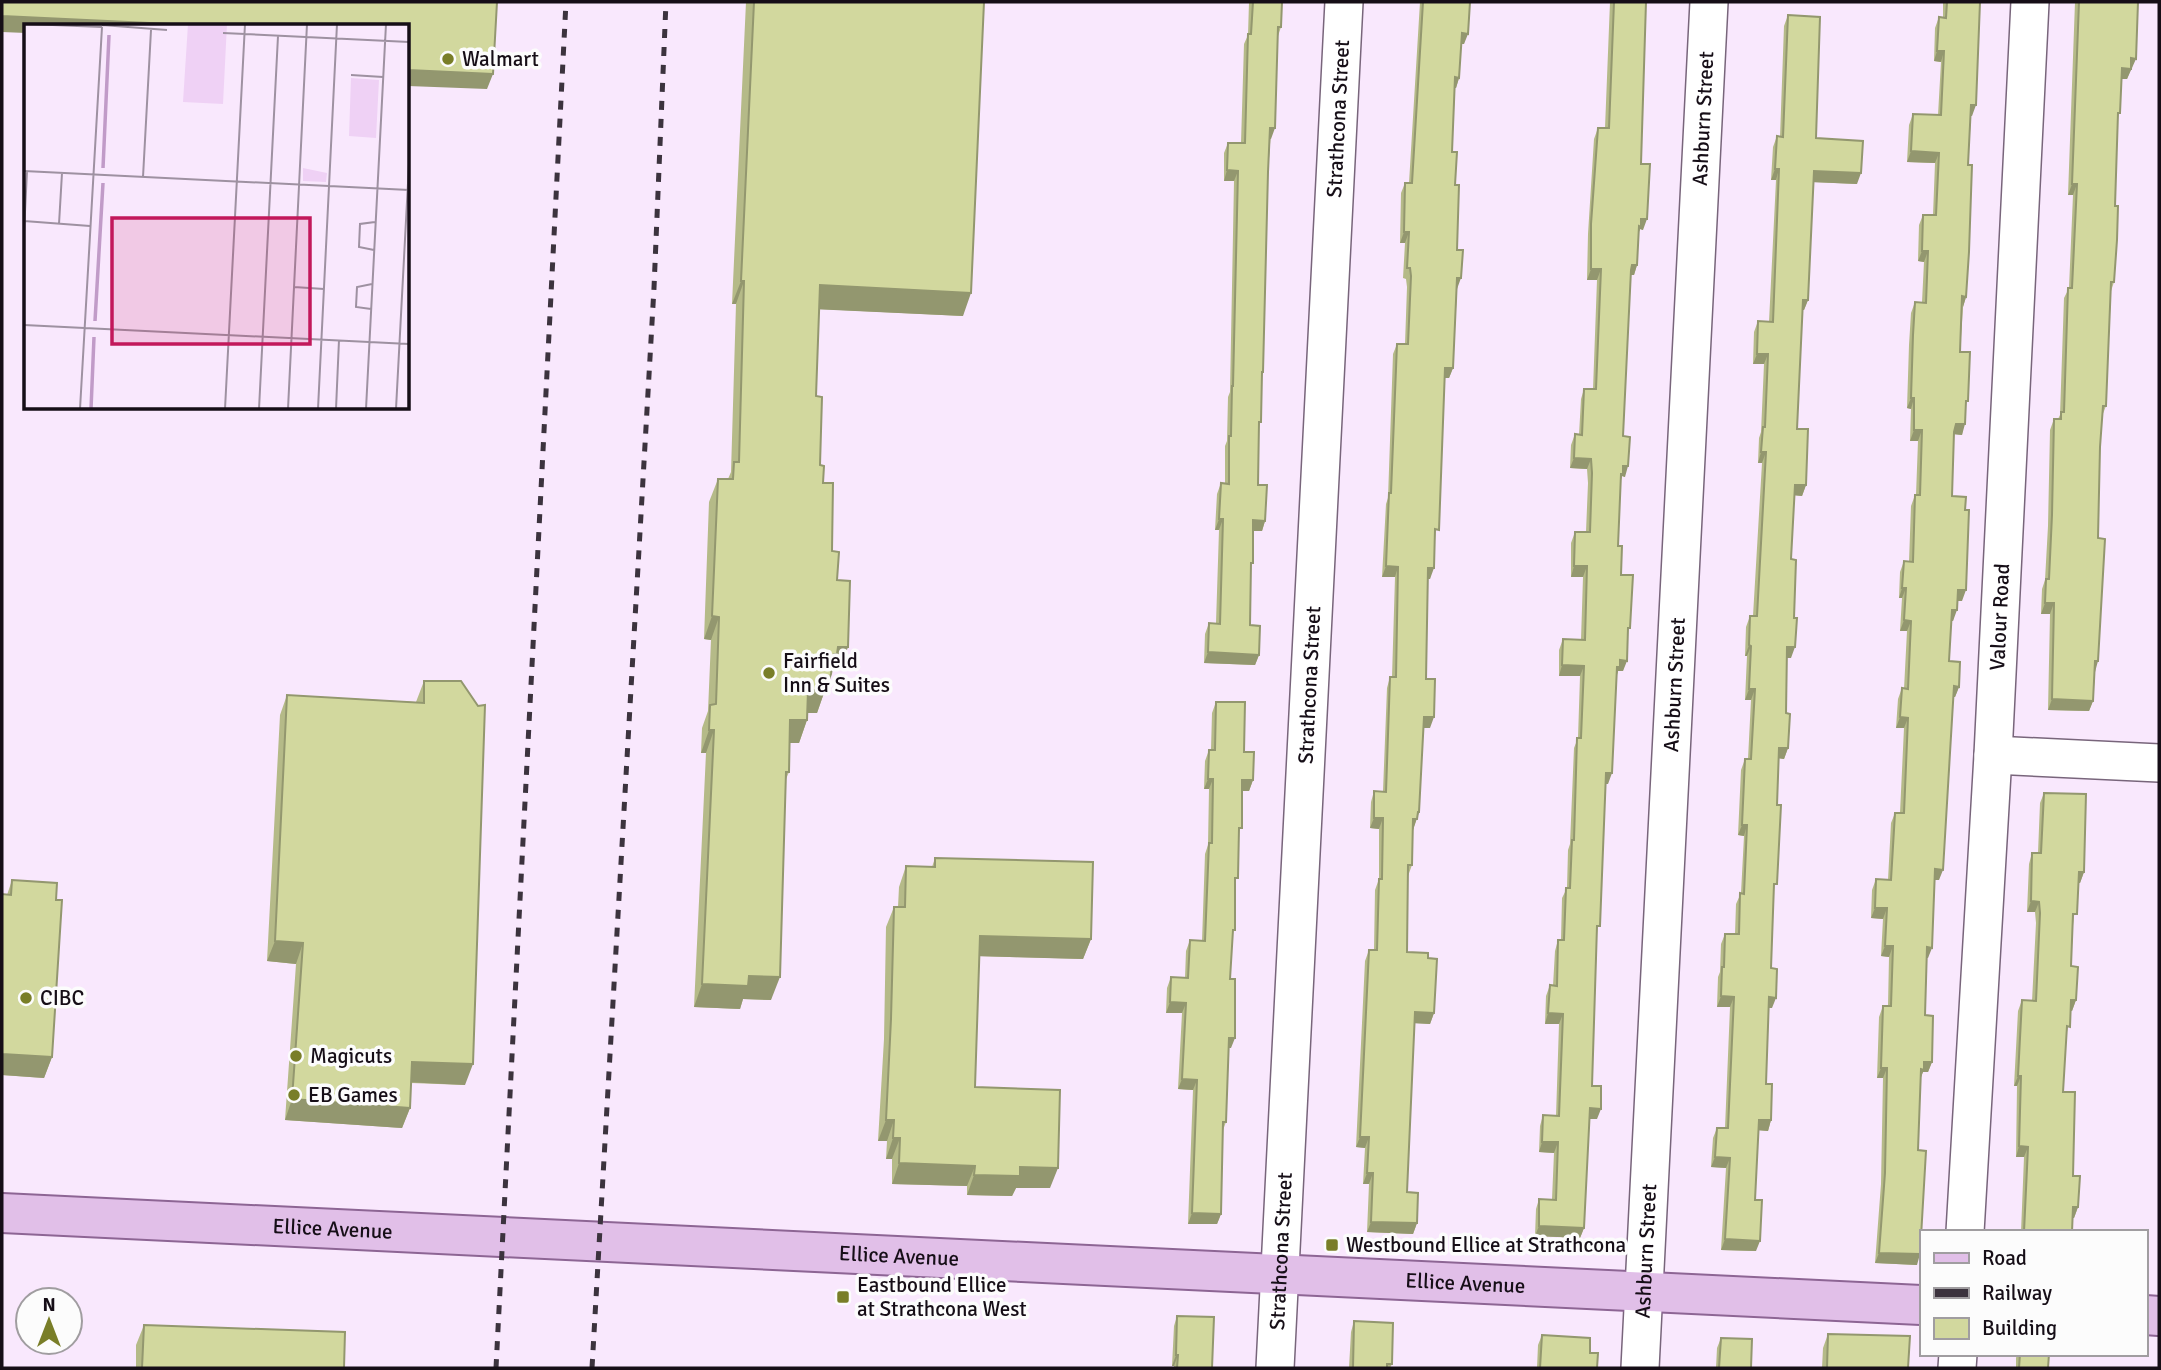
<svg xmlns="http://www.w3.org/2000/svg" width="2161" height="1370" font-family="Signika,sans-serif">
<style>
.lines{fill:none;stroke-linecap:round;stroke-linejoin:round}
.minor-casing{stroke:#78657b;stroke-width:40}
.major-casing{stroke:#8d6594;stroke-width:42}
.minor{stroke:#fff;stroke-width:37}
.major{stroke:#e1bfe8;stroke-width:38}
.rail{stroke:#3c333e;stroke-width:5;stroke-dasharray:9 9;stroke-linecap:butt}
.wall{fill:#b5ba88}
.shaded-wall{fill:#93976f}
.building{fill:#d2d89e;stroke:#93976f;stroke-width:2}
.poi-dot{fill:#797e28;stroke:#fcfcfc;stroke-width:2.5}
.labels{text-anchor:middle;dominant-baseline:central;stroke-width:7;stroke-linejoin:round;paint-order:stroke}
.poi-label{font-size:21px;fill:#160e17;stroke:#fcfcfc;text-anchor:start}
.street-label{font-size:21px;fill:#160e17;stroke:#fcfcfc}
.inset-river{fill:none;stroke:#c19bc8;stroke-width:3.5}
.inset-road{fill:none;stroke:#9e91a1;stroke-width:2}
.view{fill:#c2185b;fill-opacity:0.15;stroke:#c2185b;stroke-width:3.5}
.inset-edge{fill:none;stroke:#160e17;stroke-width:3.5}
</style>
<rect width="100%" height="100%" fill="#f9e8fd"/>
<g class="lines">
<defs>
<g id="minor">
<path d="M1993 755 2159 763"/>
<path id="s1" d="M1965 1232 1993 755 2030 2"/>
<path id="s2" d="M1275 1368 1344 2"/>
<path id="s3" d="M1640 1368 1709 2"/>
<path d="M1957 1368 1958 1354"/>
</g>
<g id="major">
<path id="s4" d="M2 1213 1921 1305"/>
<path d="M2145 1315 2159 1316"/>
</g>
</defs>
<use href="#minor" class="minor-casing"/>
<use href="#major" class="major-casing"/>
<use href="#minor" class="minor"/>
<use href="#major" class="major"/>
<path class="rail" d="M496 1368 566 2
M592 1368 654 288 666 2"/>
</g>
<path class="wall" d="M746 2H984L963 316 819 309 816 396 820 465 832 551 837 580 840 670H832L817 713H807V720L799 743H789V772L786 779 771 1000 743 999 740 1009 694 1007 706 753H701L702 728 708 711 711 640 704 639 709 502 718 479H728L731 472 736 304H732Z
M1249 2H1282L1281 27 1278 36 1268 172 1263 372 1261 377 1259 427 1258 485 1265 521 1262 531H1253L1250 569V625L1259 655 1255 665 1204 663 1205 634 1209 623H1216L1219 530H1215L1217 494 1221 483 1225 484V446L1227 441 1228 397 1230 392 1234 181H1224V153L1228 143H1241L1244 44 1248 35Z
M1420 2H1470L1464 44H1461L1459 78 1456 88H1455L1452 152 1455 185 1457 289 1453 368 1449 378H1444L1435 540 1430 579H1428L1426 679 1430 728H1423L1419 812 1413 830H1412V865L1408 876 1407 952 1428 958 1434 1013 1430 1024 1414 1023 1407 1192 1417 1223 1413 1234 1367 1232 1369 1184H1363L1365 1148 1356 1147 1365 961 1369 950H1374L1375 890 1379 879V829L1370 828 1371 802 1374 791H1383L1387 688 1390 677H1392L1395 577H1382L1386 504 1388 498 1393 354 1397 344H1405L1407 287 1406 279 1403 278 1405 243H1400L1401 193 1405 183H1409Z
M1610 2H1646L1641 164 1643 230 1640 229 1638 234 1637 265 1634 275H1631L1623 436 1625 477 1622 476 1621 480 1618 546 1628 634 1623 671H1618L1617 675 1608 784H1605L1597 934 1592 1086 1597 1119H1589L1584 1228 1580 1238 1535 1236 1536 1209 1539 1199H1552L1554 1153 1539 1152 1540 1126 1543 1115 1556 1116 1559 1024H1545L1546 996 1550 985 1553 986 1555 951 1558 940H1561L1562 898 1567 888 1568 850 1570 844 1574 748 1578 738 1580 676H1559V650L1563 639 1581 640 1583 577H1571V543L1575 532H1586L1588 483 1587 469 1570 468 1571 445 1575 434 1579 435 1581 399 1584 389H1593L1597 280H1587L1588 234 1594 139 1598 128H1605Z
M1943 2H1980L1972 116H1971L1968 165 1966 297 1963 307 1960 352 1966 407 1962 435 1954 434 1952 496 1962 601H1957L1953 621 1951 620 1949 661 1959 687 1955 697H1953L1939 880H1935L1928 958H1927L1925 1015 1932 1062 1928 1072H1923L1921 1076 1918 1150 1917 1265 1875 1263 1881 1184 1883 1078H1877L1879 1017 1883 1006H1888L1889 957 1881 956 1883 919 1871 918 1872 890 1876 879 1888 880 1891 823 1895 813H1900L1904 728H1896L1898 699 1902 688 1904 689 1907 631H1900L1902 598H1899L1900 572 1904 561 1909 562 1911 506 1915 495H1916L1918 441H1910L1911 409 1907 408 1909 345 1911 313 1915 302H1922L1924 262 1918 261 1919 225 1923 215H1933L1935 163 1907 162 1909 125 1913 114 1938 115 1941 62 1934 61 1935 28 1939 17H1943Z
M2075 2H2138L2132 69H2131L2127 79H2121L2118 118 2115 206 2114 282 2111 291 2106 406 2102 416 2100 447 2095 672 2093 701 2089 711 2048 710 2050 614H2041L2042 589 2045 580 2048 526 2050 430 2054 419H2058L2060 415 2064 298 2069 288 2073 195H2068Z
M1788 15 1816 138 1857 184 1813 182 1808 300 1804 310H1802L1797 429 1806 485 1802 496 1794 495 1791 559V658H1787L1786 713 1788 748 1784 759 1779 758 1771 968 1772 1008H1769L1766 1084 1771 1120 1768 1131 1758 1130 1755 1200 1756 1251 1721 1250 1726 1168 1711 1167 1713 1138 1717 1128H1725L1730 1007H1717L1718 977 1720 972 1721 944 1725 934H1735L1736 904 1741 893 1744 836 1738 835 1741 770 1745 759H1748L1751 700H1745L1747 656H1745L1746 627 1750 616H1753L1762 463H1758L1759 438 1761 432 1764 364H1753L1754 332 1758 321 1769 322 1776 180H1771L1773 147 1777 136 1780 137 1784 26Z
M424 681 465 1085 411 1083 410 1108 402 1128 285 1120 296 964 267 961 280 715 287 695 416 702Z
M1216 702 1244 752 1253 780 1249 791H1242L1238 836 1230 979 1231 1048H1229L1226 1122 1223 1130 1221 1214 1217 1224H1188L1193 1090 1178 1089 1182 1013H1166L1167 988 1171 977 1185 978 1186 951 1190 940 1202 941 1205 854 1208 845 1209 789H1204L1205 761 1209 750H1211L1212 713Z
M2044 793 2084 872 2080 883 2078 882 2073 925 2071 966 2076 1000 2072 1011 2071 1010 2066 1037 2063 1092 2078 1207 2074 1218H2073L2072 1232H2021L2024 1157H2016L2017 1086H2014L2018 1011 2022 1000 2032 1001 2036 923 2035 912H2027L2029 864 2032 853H2038L2040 803Z
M935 858 1091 939 1083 959 979 956 975 1087 1050 1188H1016L1012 1196 967 1195V1186L892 1184V1159H886L887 1141H878L884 1039 886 927 894 907H898L899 887 906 866 932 867Z
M12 880 56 900 52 1057 44 1078 2 1075V894L7 895Z
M1177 1316 1212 1368H1174V1366H1172L1174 1326Z
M1354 1321 1392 1364 1390 1368H1349L1351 1332Z
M144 1325 344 1368H136V1345Z
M1828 1334 1908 1368H1822L1823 1348Z
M1542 1335 1590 1353 1597 1368H1537L1538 1345Z
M1721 1338 1751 1368H1716L1717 1348Z
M2017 1354H2049L2048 1368H2016V1358Z"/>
<path class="shaded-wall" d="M2 16 213 26H26V33L2 32Z
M1462 33 1468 34 1464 44H1458Z
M1937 51H1944L1941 62 1934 61Z
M2131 58 2136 59 2127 79H2118L2122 68Z
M408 70 493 74 487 89 408 86Z
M1455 77 1459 78 1456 88H1451Z
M1971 105H1976L1972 116 1967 115Z
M1270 128H1275L1271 139 1266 138Z
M1911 151 1939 153 1935 163 1907 162Z
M1775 169H1779L1776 180H1771Z
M1227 170 1238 171 1234 181H1224Z
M1814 171 1861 173 1857 184 1810 182Z
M2072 184H2077L2073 195H2068Z
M1641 219H1647L1643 230 1640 229 1637 237H1635Z
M1404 232H1409L1405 243H1400Z
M1922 251H1928L1924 262 1918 261Z
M1632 265H1637L1634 275H1628Z
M1591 269H1601L1597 280H1587Z
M1457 278H1461L1457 289H1453Z
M741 281H744L736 304H732Z
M820 285 971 293 963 316 812 309Z
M1962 296 1966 297 1963 307Z
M1803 300H1808L1804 310H1799Z
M1757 354H1768L1764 364H1753Z
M1445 368H1453L1449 378H1441Z
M1911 398H1914L1911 409 1907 408Z
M1956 424H1965L1962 435 1952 434Z
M1914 430H1922L1918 441H1910Z
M1761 452H1766L1762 463H1758Z
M1574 458 1591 459 1587 469 1570 468Z
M1623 466H1628L1625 477 1622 476 1619 485Z
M1795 485H1806L1802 496 1791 495Z
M1219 519H1223L1219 530H1215Z
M1253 520 1265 521 1262 531H1249Z
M1386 566 1398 567 1395 577H1382Z
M1574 566H1587L1583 577H1571Z
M1428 568H1434L1430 579H1424Z
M1902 588H1906L1902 598H1899Z
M1958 590H1966L1962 601H1954Z
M2045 603H2054L2050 614H2041Z
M1952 610H1957L1953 621 1948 620Z
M712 616 719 617 711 640 704 639Z
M1904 620 1911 621 1907 631H1900Z
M1749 645 1751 646 1747 656H1745Z
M838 647H848L840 670H832L834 654Z
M1787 647H1795L1791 658H1784Z
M1208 652 1259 655 1255 665 1204 663Z
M1620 660 1627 661 1623 671H1618L1616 677H1614Z
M2095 661H2098L2095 672Z
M1562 665 1584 666 1580 676H1559Z
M1954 686 1959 687 1955 697H1950Z
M1749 689H1755L1751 700H1745Z
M808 690H825L817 713H799Z
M2052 699 2093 701 2089 711 2048 710Z
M1424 717H1434L1430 728H1420Z
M1900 717 1908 718 1904 728H1896Z
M790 720H807L799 743H782Z
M709 730H714L706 753H701Z
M1779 748H1788L1784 759 1775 758Z
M1606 773H1612L1608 784H1602Z
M1208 779H1213L1209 789H1204Z
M1242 780H1253L1249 791H1239Z
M1418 812H1419L1413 830H1409L1413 819Z
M1374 818H1383L1379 829 1370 828Z
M1742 825H1747L1744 836 1738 835Z
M1935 869 1943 870 1939 880H1931Z
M2079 872H2084L2080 883 2075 882Z
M2031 901 2039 902 2035 912H2027Z
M1875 908H1887L1883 919 1871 918Z
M980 936 1091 939 1083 959 972 956Z
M275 941 303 943 296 964 267 961Z
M1885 946H1893L1889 957 1881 956Z
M1927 947 1932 948 1928 958H1923Z
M749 976 780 977 771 1000 743 999 740 1009 694 1007 702 984Z
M1721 996 1734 997 1730 1007H1717Z
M1769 997 1776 998 1772 1008H1766Z
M2071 1000H2076L2072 1011 2068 1010Z
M1170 1002 1186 1003 1182 1013H1166Z
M1415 1012 1434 1013 1430 1024 1411 1023Z
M1548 1013 1563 1014 1559 1024H1545Z
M1229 1038H1235L1231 1048H1225Z
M2 1054 52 1057 44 1078 2 1075Z
M412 1062 473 1064 465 1085 404 1082Z
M1924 1062H1932L1928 1072H1923L1920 1080Z
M1881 1068H1887L1883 1078H1877Z
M2018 1076H2021L2017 1086H2014Z
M1182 1079 1197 1080 1193 1090 1178 1089Z
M292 1099 410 1108 402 1128 285 1120Z
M1590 1108 1601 1109 1597 1119H1586Z
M886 1120H894L887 1141H878Z
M1759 1120H1771L1768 1131 1755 1130Z
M1360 1137H1369L1365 1148 1356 1147Z
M893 1138H900L892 1159H886Z
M1542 1142H1558L1554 1153 1539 1152Z
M2019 1146 2028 1147 2024 1157H2016Z
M1715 1157 1730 1158 1726 1168 1711 1167Z
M899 1163 975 1166 967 1186 892 1184Z
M1020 1167 1058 1168 1050 1188H1016L1012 1196 967 1195 974 1175Z
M1367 1173H1373L1369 1184H1363Z
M2073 1207H2078L2074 1218H2069Z
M1192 1213 1221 1214 1217 1224H1188Z
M1371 1222 1417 1223 1413 1234 1367 1232Z
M1539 1226 1584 1228 1580 1238 1535 1236Z
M1725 1239 1760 1241 1756 1251 1721 1250Z
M1879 1253 1920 1254 1917 1265 1875 1263Z
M1176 1355H1178L1174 1366H1172Z"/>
<path class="building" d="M2 2H497L493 74 408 70V26H213L2 16Z
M754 2H984L971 293 820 285 816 396 822 397 820 465 824 466 823 483H833L832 551 839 552 837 580 850 581 848 647H838L837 654H834L831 674 825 690H808L807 720H790L789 772H786L780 977 749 976 748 986 702 984 714 730H709L710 705 716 704 719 617 712 616 718 479H733L734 462H739L744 281H741Z
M1253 2H1282L1281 27H1278L1275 128H1270L1268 172 1263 372H1262L1261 422H1259L1258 485H1267L1265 521 1253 520V563H1251L1250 625 1260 626 1259 655 1208 652 1209 623 1220 624 1223 519H1219L1221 483 1229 484V436H1231L1232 386H1233L1238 171 1227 170 1228 143H1245L1248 34H1251Z
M1423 2H1470L1468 34 1462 33 1459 78 1455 77 1452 152H1457L1455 185H1459L1457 250H1463L1461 278H1457L1453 368H1445L1439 530 1435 529 1434 568H1428L1426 679H1435L1434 717H1424L1419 812H1418L1417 819H1413L1412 865H1408L1407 952 1428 953V958L1437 959 1434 1013 1415 1012 1407 1192 1418 1193 1417 1223 1371 1222 1373 1173H1367L1369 1137H1360L1369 950H1377L1379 879H1382L1383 818H1374V791L1386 792 1390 677H1396L1398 567 1386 566 1389 493H1391L1397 344H1408L1411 276 1410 268H1407L1409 232H1404L1405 183H1412Z
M1614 2H1646L1641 164H1650L1647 219H1641V227L1639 226 1637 265H1632L1631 270 1623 436 1630 437 1628 466H1623V474H1621L1618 546H1622L1621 575H1633L1630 628H1628L1627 661 1620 660V667H1617L1612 773H1606L1600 926H1597L1592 1086H1601V1109L1590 1108 1584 1228 1539 1226V1199L1556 1200 1558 1142H1542L1543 1115 1559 1116 1563 1014 1548 1013 1550 985 1557 986 1558 940H1564L1566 888H1570L1572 840H1574L1577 738H1581L1584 666 1562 665 1563 639 1585 640 1587 566H1574L1575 532H1590L1592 473 1591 459 1574 458 1575 434 1582 435 1584 389H1596L1601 269H1591V224L1598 128H1609Z
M1947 2H1980L1976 105H1971L1968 165H1972L1969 252 1966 297 1962 296 1960 352H1970L1968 401H1966L1965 424H1956L1954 432 1952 496 1966 497 1965 510H1969L1966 590H1958L1957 610H1952L1949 661 1960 662 1959 687 1954 686 1943 870 1935 869 1932 948 1927 947 1925 1015 1933 1016 1932 1062H1924V1070L1921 1069 1918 1150 1926 1151 1920 1254 1879 1253 1885 1173 1887 1068H1881L1883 1006H1891L1893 946H1885L1887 908H1875L1876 879 1891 880 1895 813H1904L1908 718 1900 717 1902 688 1908 689 1911 621 1904 620 1906 588H1902L1904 561 1913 562 1915 495H1920L1922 430H1914V398H1911L1913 335 1915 302 1926 303 1928 251H1922L1923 215H1936L1939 153 1911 151 1913 114 1941 115 1944 51H1937L1939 17 1946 18Z
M2079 2H2138L2136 59 2131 58V69L2122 68 2120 113H2118L2115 206H2118L2117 240 2114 282H2111L2106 406H2103L2100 447 2098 538 2105 539 2098 661H2095L2093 701 2052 699 2054 603H2045L2046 579H2049L2052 515 2054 419H2061V412H2064L2068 288H2072L2077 184H2072Z
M1788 15 1820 17 1816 138 1863 141 1861 173 1814 171 1808 300H1803L1797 429H1808L1806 485H1795L1791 559 1796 560 1794 618H1797L1795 647H1787L1786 713 1790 714 1788 748H1779L1777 805H1781L1777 884H1774L1771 968 1777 969 1776 998 1769 997 1766 1084H1772L1771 1120H1759L1755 1200H1762L1760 1241 1725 1239 1730 1158 1715 1157 1717 1128H1728L1734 997 1721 996 1722 967H1724L1725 934H1739L1740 893 1744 894 1747 825H1742L1745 759H1751L1755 689H1749L1751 646 1749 645 1750 616H1757L1766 452H1761L1763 427H1765L1768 354H1757L1758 321 1773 322 1779 169H1775L1777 136 1783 137Z
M424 681H461L478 706 485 705 473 1064 412 1062 410 1108 292 1099 303 943 275 941 287 695 424 703Z
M1216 702H1245L1244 752H1254L1253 780H1242V828H1239L1238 878H1235V930H1233L1230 979H1235V1038H1229L1226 1122H1223L1221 1214 1192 1213 1197 1080 1182 1079 1186 1003 1170 1002 1171 977 1188 978 1190 940 1205 941 1209 843H1212L1213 779H1208L1209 750H1215Z
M2044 793 2086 794 2084 872H2079L2077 914H2073L2071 966 2078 967 2076 1000H2071L2070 1027 2067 1026 2063 1092H2075L2073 1176H2080L2078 1207H2073L2072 1232H2024L2028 1147 2019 1146 2021 1076H2018L2022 1000 2036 1001 2040 913 2039 902 2031 901 2032 853H2041Z
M935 858 1093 862 1091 939 980 936 975 1087 1060 1090 1058 1168 1020 1167V1176L974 1175 975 1166 899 1163 900 1138H893L894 1120H886L891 1019 894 907H905L906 866 935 867Z
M12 880 57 883 56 900H62L52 1057 2 1054V894L11 895Z
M1177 1316 1214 1317 1212 1368H1177L1178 1355H1176Z
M1354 1321 1393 1323 1392 1364H1387V1368H1353Z
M144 1325 345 1332 344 1368H142Z
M1828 1334 1910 1336 1908 1368H1827Z
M1542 1335 1590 1338V1353H1598L1597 1368H1540Z
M1721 1338 1752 1339 1751 1368H1719Z
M2020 1354H2049L2048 1368H2019Z"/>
<g class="poi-dot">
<circle cx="448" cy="59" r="7"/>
<circle cx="769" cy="673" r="7"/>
<circle cx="26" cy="998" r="7"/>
<circle cx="296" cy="1056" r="7"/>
<circle cx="294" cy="1095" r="7"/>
<rect x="1325" y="1238" width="14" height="14" rx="3.5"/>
<rect x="836" y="1290" width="14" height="14" rx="3.5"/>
</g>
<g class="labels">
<g class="poi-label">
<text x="462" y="59">Walmart</text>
<text x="783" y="661">Fairfield<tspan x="783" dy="24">Inn &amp; Suites</tspan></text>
<text x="40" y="998">CIBC</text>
<text x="310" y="1056">Magicuts</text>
<text x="308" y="1095">EB Games</text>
<text x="1346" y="1245">Westbound Ellice at Strathcona</text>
<text x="857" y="1285">Eastbound Ellice<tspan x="857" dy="24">at Strathcona West</tspan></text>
</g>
<g class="street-label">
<text stroke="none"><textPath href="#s2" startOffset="1251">Strathcona Street</textPath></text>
<text stroke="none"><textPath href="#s3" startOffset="1251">Ashburn Street</textPath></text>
<text stroke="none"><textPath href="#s1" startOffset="616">Valour Road</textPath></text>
<text stroke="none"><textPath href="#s2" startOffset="684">Strathcona Street</textPath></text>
<text stroke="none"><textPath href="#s3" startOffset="684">Ashburn Street</textPath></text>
<text stroke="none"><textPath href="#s4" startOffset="331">Ellice Avenue</textPath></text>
<text stroke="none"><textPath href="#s2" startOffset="117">Strathcona Street</textPath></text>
<text stroke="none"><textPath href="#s3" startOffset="117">Ashburn Street</textPath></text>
<text stroke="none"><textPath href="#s4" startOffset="898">Ellice Avenue</textPath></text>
<text stroke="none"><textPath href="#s4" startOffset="1465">Ellice Avenue</textPath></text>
</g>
</g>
<g transform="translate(24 24)">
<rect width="385" height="385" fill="#f9e8fd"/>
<path d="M164 0H203L199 80 159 78ZM327 54 355 56 352 114 325 112ZM279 144 303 149 302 158 279 157Z" fill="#efd1f5"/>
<path class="inset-river" d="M79 144 85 11M71 297 79 159M67 385 70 313"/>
<path class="inset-road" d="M4 0 78 3M78 1 143 6M199 9 385 18M327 51 359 53M0 147 385 166M119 153 127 6M0 197 66 202M35 200 38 149M0 208 3 147M350 226 335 223 336 200 351 198M270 263 300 265M347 285 332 283 333 263 348 260M0 301 385 320M56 385 78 3M201 385 221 0M235 385 254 12M264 385 283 0M294 385 313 0M312 385 315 316M342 385 362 0M372 385 385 140"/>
<path class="view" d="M88 194H286V320H88Z"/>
<rect width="385" height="385" class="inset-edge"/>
</g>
<rect width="2161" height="1370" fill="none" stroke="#160e17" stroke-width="7"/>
<rect x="1920" y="1230" width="228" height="126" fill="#fcfcfc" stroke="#a09da0" stroke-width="2"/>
<rect x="1934" y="1253" width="35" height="10" fill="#e1bfe8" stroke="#a09da0" stroke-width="2"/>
<text x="1982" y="1265" font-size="21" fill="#160e17">Road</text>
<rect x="1934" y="1288" width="35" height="10" fill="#3c333e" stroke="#a09da0" stroke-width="2"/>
<text x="1982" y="1300" font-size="21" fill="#160e17">Railway</text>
<rect x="1934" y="1318" width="35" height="21" fill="#d2d89e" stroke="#a09da0" stroke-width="2"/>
<text x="1982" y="1335" font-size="21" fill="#160e17">Building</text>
<g transform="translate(49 1321)"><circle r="33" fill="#fcfcfc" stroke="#a09da0" stroke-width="2"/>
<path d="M0-5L12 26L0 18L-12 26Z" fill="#797e28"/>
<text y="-10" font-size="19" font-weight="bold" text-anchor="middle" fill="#160e17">N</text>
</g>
</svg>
